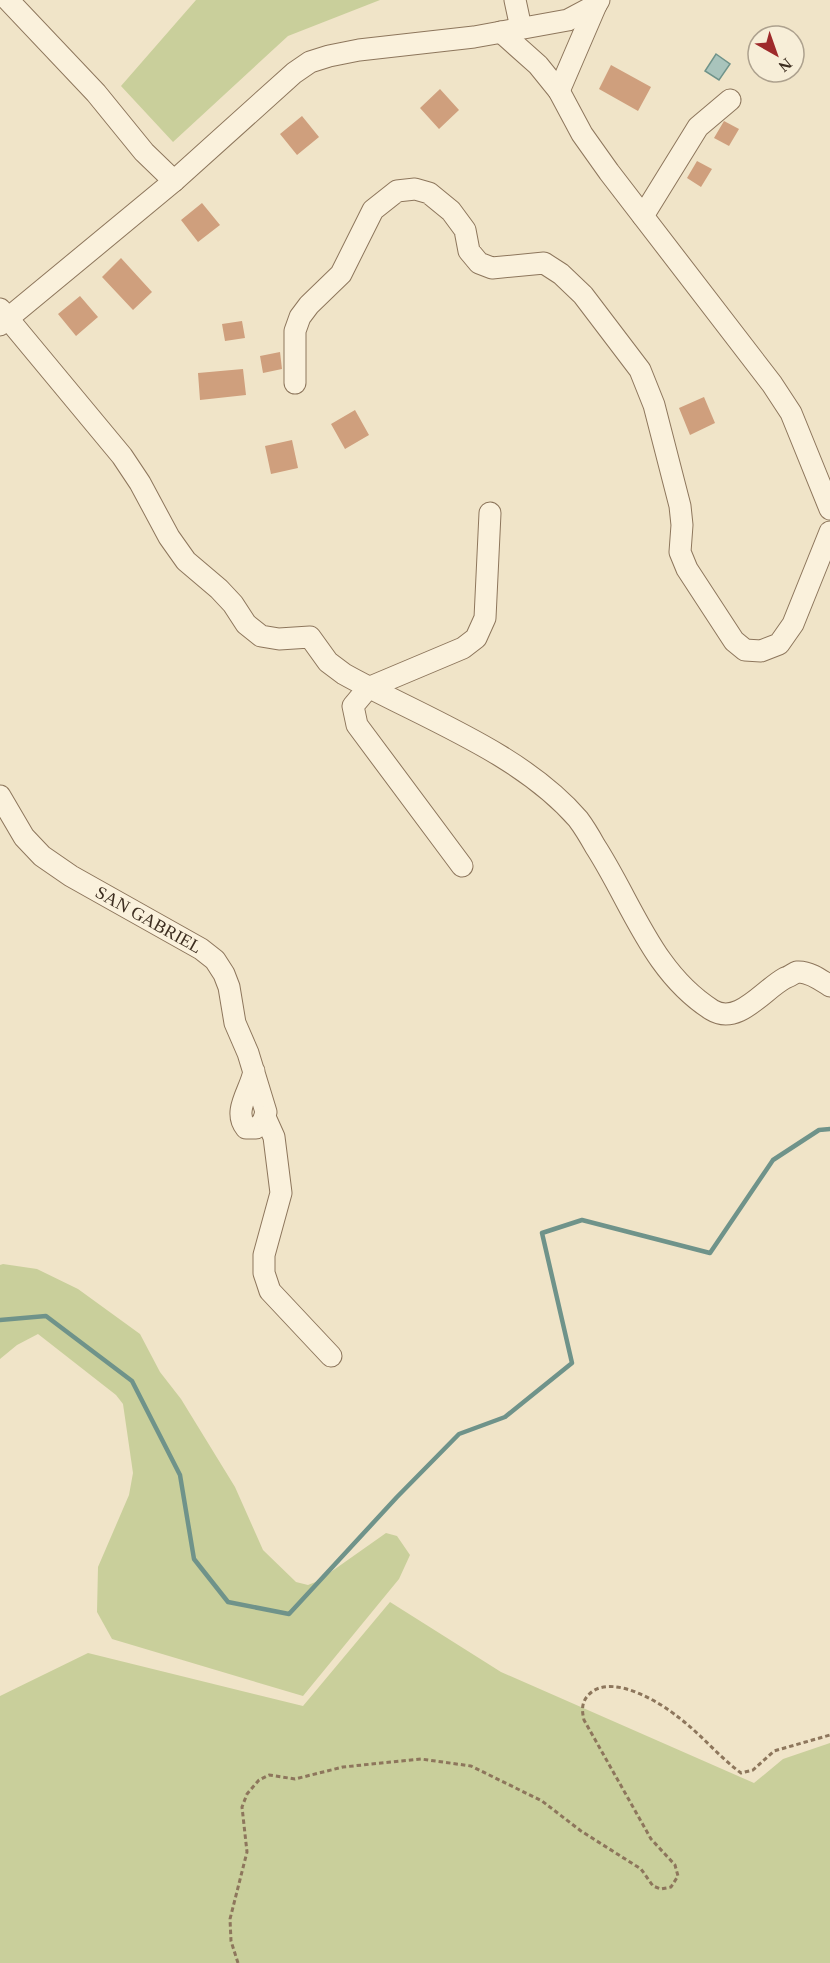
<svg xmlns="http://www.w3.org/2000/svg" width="830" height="1963" font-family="Georgia,serif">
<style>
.green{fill:#c9cf9b}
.water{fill:#a9c4bc;stroke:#6f938a;stroke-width:1.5}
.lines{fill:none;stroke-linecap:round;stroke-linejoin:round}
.stream{stroke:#6f938a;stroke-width:4.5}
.building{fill:#cf9f7d}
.minor-casing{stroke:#8d765c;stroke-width:23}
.path{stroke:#8d765c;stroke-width:3;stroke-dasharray:4.5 3;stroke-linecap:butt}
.minor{stroke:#faf1dc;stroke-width:21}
.labels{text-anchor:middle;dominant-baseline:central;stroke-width:4.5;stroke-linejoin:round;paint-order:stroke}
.street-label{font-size:18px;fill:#3d2e20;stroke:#f7eed8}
</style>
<rect width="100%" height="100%" fill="#f0e4c8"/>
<path class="green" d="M196 0H380L288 36 173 142 121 86Z
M3 1264 37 1269 78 1289 140 1334 160 1372 181 1399 235 1487 263 1550 296 1582 308 1585 318 1581 386 1533 397 1536 410 1555 399 1579 303 1696 112 1639 97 1612 98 1567 129 1495 133 1473 123 1404 116 1395 38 1334 17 1345 0 1359V1265Z
M390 1602 501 1672 754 1783 783 1759 830 1743V1963H0V1696L88 1653 303 1706Z"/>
<path class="water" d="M716 54 730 64 719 80 705 71Z"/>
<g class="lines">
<path class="stream" d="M0 1320 46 1316 132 1381 180 1475 194 1559 228 1602 289 1614 397 1497 459 1434 505 1417 572 1363 542 1233 582 1220 710 1253 773 1160 819 1130 830 1129"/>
</g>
<path class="building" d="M611 65 651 87 638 111 599 89Z
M440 89 459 110 439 129 420 108Z
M302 116 319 137 297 155 280 134Z
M724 121 739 129 729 146 714 138Z
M697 161 712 169 701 187 687 178Z
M202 203 220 225 198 242 181 220Z
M121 258 152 292 133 310 102 277Z
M80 296 98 317 76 336 58 314Z
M242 321 245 338 225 341 222 324Z
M280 352 282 369 263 373 260 356Z
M243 369 246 395 200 400 198 373Z
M704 397 715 423 690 435 679 408Z
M355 410 369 435 345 449 331 424Z
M292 440 298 468 271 474 265 446Z"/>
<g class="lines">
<defs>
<g id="minor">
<path d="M8 0 96 93 144 152 174 181"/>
<path d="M515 0 521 28"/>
<path d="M501 32 538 65 559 91 582 134 609 172 772 384 791 413 830 509"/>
<path d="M559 91 596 5"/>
<path d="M643 216 698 127 730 100"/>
<path d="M0 309 122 456 140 483 169 537 186 561 219 589 233 604 246 624 261 636 279 639 310 637 328 662 344 674C421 717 520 752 578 819 584 827 590 837 595 846 632 903 652 972 712 1010 738 1026 763 990 785 978 789 977 794 973 797 972 809 971 821 980 830 986"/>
<path d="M0 325 174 181 294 73 310 62 329 56 359 50 474 37 568 20 596 5 599 0"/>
<path d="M295 383V331L300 317 309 305 341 274 373 210 397 191 415 189 429 193 451 211 465 230 469 251 479 263 492 268 544 263 561 274 583 295 640 370 654 405 680 506 682 525 680 552 687 569 734 641 745 650 761 651 779 644 793 624 830 532"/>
<path id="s1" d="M0 796 24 837 42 856 71 876 201 949 215 960 224 974 229 987 235 1023 248 1053 266 1112 263 1122 256 1128H246C232 1111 251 1090 254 1071"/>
<path d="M462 866 357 725 353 706 368 688 463 648 476 638 485 618 490 513"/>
<path d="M265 1117 274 1137 281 1193 264 1255V1273L270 1291 331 1356"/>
</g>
</defs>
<use href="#minor" class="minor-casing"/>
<path class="path" d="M238 1963 231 1941 230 1919 247 1852 242 1807 247 1794 259 1780 269 1775 295 1779 343 1767 421 1759 471 1766 542 1801 581 1831 641 1869 653 1886 661 1889 671 1887 678 1876 675 1865 651 1839 584 1720C581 1708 582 1699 593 1691 616 1676 660 1702 678 1717 701 1734 718 1756 741 1773L753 1770 774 1751 830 1735"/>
<use href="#minor" class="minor"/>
</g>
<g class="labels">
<g class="street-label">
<text stroke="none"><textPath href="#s1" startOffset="198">SAN GABRIEL</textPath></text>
</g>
</g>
<g transform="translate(776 54) rotate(140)"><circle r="28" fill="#f7eed8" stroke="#ada18e" stroke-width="1.5"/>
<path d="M0-4.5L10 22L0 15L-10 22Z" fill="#9e2a2b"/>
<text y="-9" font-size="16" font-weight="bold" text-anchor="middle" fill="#3d2e20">N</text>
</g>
</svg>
